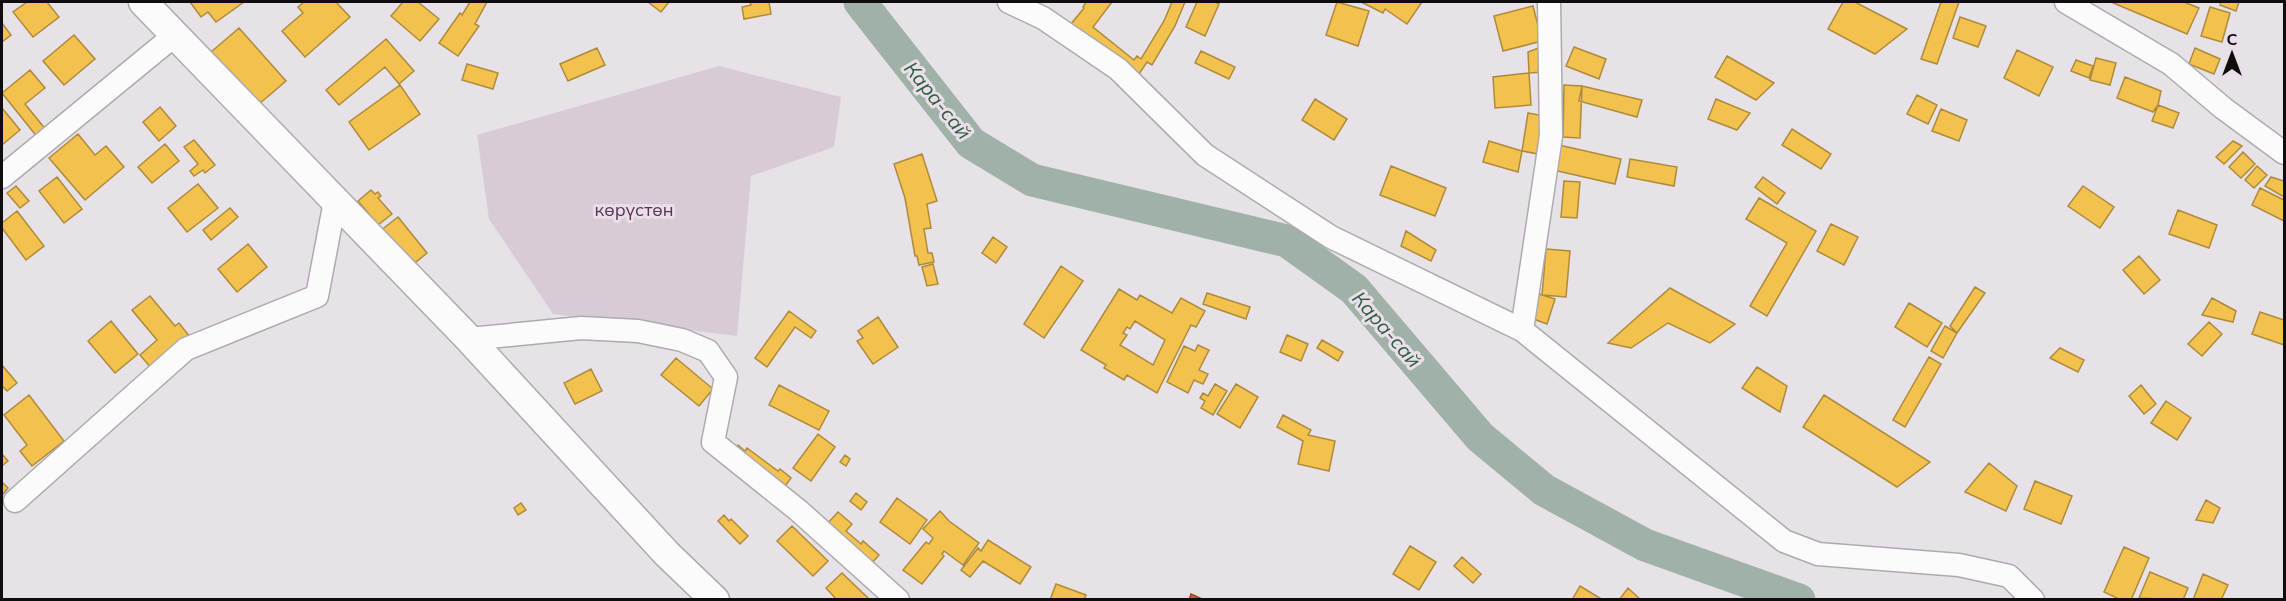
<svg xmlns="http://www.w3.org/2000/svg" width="2286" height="601" font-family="Mulish,sans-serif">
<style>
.green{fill:#d7ccd6}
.homes{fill:#f2c14e;stroke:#ae8b3b;stroke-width:1.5;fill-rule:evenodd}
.shops{fill:#e4572e;stroke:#a44125;stroke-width:1.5}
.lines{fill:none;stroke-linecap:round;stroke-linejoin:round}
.river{stroke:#a0b2a7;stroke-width:33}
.minor-casing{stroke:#aeaaae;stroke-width:25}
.major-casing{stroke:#aeaaae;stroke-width:31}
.minor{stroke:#fbfbfb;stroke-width:22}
.major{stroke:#fbfbfb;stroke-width:28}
.labels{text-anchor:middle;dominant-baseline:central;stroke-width:6;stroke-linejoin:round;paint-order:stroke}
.park-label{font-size:18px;fill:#583556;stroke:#eadfe9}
.water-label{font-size:20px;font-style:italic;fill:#2c5c41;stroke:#eadfe9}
</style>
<rect width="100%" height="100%" fill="#e7e2e7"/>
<path class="green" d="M719 66 841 97 834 147 751 176 737 336 553 314 489 219 477 135Z"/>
<path class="homes" d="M27 2H47L59 17 33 37 13 12Z
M190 2H244L216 22 208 12 201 17Z
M304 2H336L350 17 305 57 282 31 303 13 298 7Z
M403 2H418L439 19 420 41 391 16Z
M470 2H487L475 24 479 26 458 56 439 43 460 13 462 15Z
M648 2H669L661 12Z
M750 2H769L771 14 744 19 742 7 751 5Z
M1086 2H1112L1093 27 1134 60 1137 56 1141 59 1164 21 1172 2H1185L1175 26 1152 65 1147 62 1137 77 1071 24 1084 8 1083 7Z
M1197 2H1215L1219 4 1205 36 1186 27Z
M1337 2 1369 11 1358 46 1326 35Z
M1361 2H1422L1407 24 1385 9 1383 13Z
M1843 2H1855L1907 29 1875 54 1828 29Z
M1941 2H1959L1937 64 1921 59Z
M2111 2H2184L2199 8 2187 34Z
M2221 2H2239L2236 11 2220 5Z
M1533 6 1542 41 1503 51 1494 16Z
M2210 7 2230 13 2222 42 2201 36Z
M1960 17 1986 26 1978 47 1953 38Z
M2 23 11 35 2 42Z
M239 28 286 81 258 105 211 52Z
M74 35 95 59 64 85 43 61Z
M386 39 414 71 399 84 385 67 339 105 326 90Z
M1559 40 1561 71 1529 73 1528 52Z
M1574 47 1606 59 1599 79 1566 66Z
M597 48 605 65 568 81 560 64Z
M2195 48 2220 59 2214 74 2189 64Z
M2017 50 2053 67 2039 96 2004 78Z
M1201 51 1235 67 1229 79 1195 63Z
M1727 56 1774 83 1756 100 1715 77Z
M2096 58 2116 63 2110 85 2090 80Z
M2076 60 2093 66 2089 78 2071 71Z
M467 64 498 73 493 89 462 80Z
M30 70 45 88 25 104 47 131 38 138 2 93Z
M1529 73 1531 105 1495 108 1493 77Z
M2125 77 2161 91 2158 105 2153 112 2117 98Z
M400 85 420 114 369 150 349 122Z
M1564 85 1582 86 1580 138 1563 137Z
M1582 86 1642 100 1637 117 1579 101Z
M1917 95 1937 105 1928 124 1907 114Z
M1315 99 1347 119 1334 140 1302 120Z
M1716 99 1750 113 1737 130 1708 119Z
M2158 105 2179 113 2173 128 2152 121Z
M160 107 176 126 159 141 143 122Z
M2 108 20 130 2 145Z
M1941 109 1967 120 1959 141 1932 131Z
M1528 113 1550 117 1544 155 1522 151Z
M1792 129 1831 154 1821 169 1782 145Z
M78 134 95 155 106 146 124 167 85 200 49 158Z
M194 140 215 165 205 173 203 170 194 176 190 171 198 164 184 147Z
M1489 141 1522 151 1518 172 1483 162Z
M2233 141 2242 146 2224 164 2216 157Z
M165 144 179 161 152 183 138 167Z
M1559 145 1621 159 1615 184 1553 170Z
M2243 152 2255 164 2241 178 2229 167Z
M922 154 937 201 927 204 931 228 924 229 928 253H932L934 262 919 265 917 256H915L905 198 894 164Z
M1630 159 1677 167 1674 186 1627 177Z
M1391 166 1446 188 1435 216 1380 195Z
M2257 166 2267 175 2254 188 2245 180Z
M57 177 82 209 64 223 39 191Z
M1763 177 1785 193 1777 204 1755 187Z
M2271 177 2284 181V197L2265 186Z
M1564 181 1580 182 1577 218 1561 217Z
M198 184 218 208 187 232 168 208Z
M16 186 29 201 20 208 7 193Z
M2083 186 2114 207 2100 228 2068 206Z
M2260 188 2284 200V221L2252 205Z
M371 190 375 194 378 192 381 196 378 198 392 214 378 225 358 201Z
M1759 198 1816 231 1767 316 1750 306 1787 243 1746 219Z
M230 208 238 217 211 240 203 230Z
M2178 210 2217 225 2209 248 2169 234Z
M17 211 44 246 26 260 2 228V223Z
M398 217 427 253 410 267 380 231Z
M1831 224 1858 237 1844 265 1817 251Z
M1406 231 1436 250 1431 261 1401 246Z
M993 237 1007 247 996 263 982 253Z
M248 244 267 267 237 292 218 269Z
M1546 249 1570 251 1566 297 1542 295Z
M2139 256 2160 280 2144 294 2123 270Z
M933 264 938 284 927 286 922 267Z
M1061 266 1083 281 1044 338 1024 324Z
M1975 287 1985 293 1957 333 1950 326Z
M1670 288 1735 324 1710 343 1668 323 1631 348 1608 343Z
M1119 289 1137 300 1140 295 1172 313 1181 298 1205 311 1196 327 1191 325 1157 393 1127 375 1124 380 1104 368 1106 365 1081 350ZM1135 321 1165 340 1153 365 1120 345 1127 335 1123 333 1127 327 1130 329Z
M1207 293 1250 307 1246 319 1203 304Z
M1536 293 1555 299 1547 324 1528 317Z
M150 296 175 326 179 323 190 337 152 369 140 355 157 340 132 310Z
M2212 298 2236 311 2233 322 2202 315Z
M1909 303 1942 323 1927 347 1895 327Z
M789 311 816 331 811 338 795 327 767 367 755 358Z
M2260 312 2284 320V345L2252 334Z
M878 317 898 347 873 364 857 341 863 338 858 331Z
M111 321 138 354 115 373 88 341Z
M2209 322 2222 334 2202 356 2188 344Z
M1945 326 1957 333 1943 358 1931 351Z
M1287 335 1308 344 1301 361 1280 352Z
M1322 340 1343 352 1338 361 1317 348Z
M1198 345 1209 350 1199 370 1208 374 1203 384 1194 380 1188 393 1167 382 1184 346 1195 351Z
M2060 348 2084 360 2078 372 2050 358Z
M1929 357 1941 364 1905 427 1893 420Z
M676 358 713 389 699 406 661 375Z
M2 365 17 383 7 391 2 386Z
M1757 367 1787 386 1780 412 1742 388Z
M591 369 602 391 575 404 564 383Z
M1215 384 1227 391 1213 415 1201 408 1205 401 1200 398 1203 393 1208 396Z
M1236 384 1258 397 1240 428 1217 414Z
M779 385 829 411 819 430 769 405Z
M2141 385 2156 404 2144 414 2129 396Z
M29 395 64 441 32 466 20 451 27 445 4 415Z
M1824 395 1930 462 1897 487 1803 427Z
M2166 401 2191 418 2177 440 2151 423Z
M1283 415 1311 430 1308 435 1335 441 1329 471 1298 464 1303 441 1277 427Z
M818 434 835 447 811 481 793 468Z
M738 445 745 451 747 448 778 471 780 469 791 478 783 489 734 451Z
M2 454 8 461 2 466Z
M845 455 850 459 846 466 840 462Z
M1989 463 2017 486 2006 511 1965 492Z
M2035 481 2072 496 2061 524 2024 509Z
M2 482 8 488 2 495Z
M856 493 867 502 861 510 850 501Z
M897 498 927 520 910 544 880 522Z
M2206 500 2220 508 2213 523 2196 520Z
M521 503 526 510 518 515 514 508Z
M940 511 949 521 979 543 963 565 944 551 942 554 944 556 922 584 903 570 926 542 929 544 933 538 923 529Z
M838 512 852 524 846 531 861 544 863 541 879 555 871 564 827 524Z
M724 515 729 521 731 519 748 536 740 544 718 521Z
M792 526 828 561 813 576 777 541Z
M988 540 1031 567 1020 584 983 561 970 577 961 570 978 548 981 551Z
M1410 546 1436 562 1419 590 1393 574Z
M2124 547 2149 558 2131 600H2121L2104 592Z
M1462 557 1481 574 1473 583 1454 566Z
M2150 572 2188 588 2183 600 2139 598Z
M842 573 868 598 867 600H837L826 588Z
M2203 574 2228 585 2221 600H2193Z
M1056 584 1086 595 1084 600H1050Z
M1580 586 1603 600H1572Z
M1628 588 1641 600H1619Z"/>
<path class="shops" d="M1191 594 1204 600H1189Z"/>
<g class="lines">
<path class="river" d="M860 2 971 143 1032 180 1287 241 1354 289 1480 437 1544 490 1645 545 1799 600"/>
<defs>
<path id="minor" d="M1009 2 1043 18 1118 69 1205 155 1331 237 1522 330 1784 541 1818 554 1959 565 2009 576 2033 600
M2066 2 2171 64 2223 108 2284 153
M2 177 175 35
M1522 330 1551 136 1549 2
M469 339 581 328 638 331 682 340 708 351 726 377 713 442 799 511 898 600
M15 501 186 349 317 296 335 201"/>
<path id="major" d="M143 2 469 339 667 554 715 600"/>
</defs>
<use href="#minor" class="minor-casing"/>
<use href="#major" class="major-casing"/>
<use href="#minor" class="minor"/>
<use href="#major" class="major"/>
</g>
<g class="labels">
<g class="park-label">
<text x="634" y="209">көрүстөн</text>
</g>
<g class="water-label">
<text transform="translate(938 100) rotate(51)">Кара-сай</text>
<text transform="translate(1387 329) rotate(49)">Кара-сай</text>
</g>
</g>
<rect width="2286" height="601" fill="none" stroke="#100d10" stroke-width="6"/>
<g transform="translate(2232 54)" stroke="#eadfe9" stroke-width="4.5" paint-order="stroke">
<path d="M0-4.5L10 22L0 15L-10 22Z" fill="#100d10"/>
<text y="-9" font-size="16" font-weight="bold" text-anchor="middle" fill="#100d10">С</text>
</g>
</svg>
